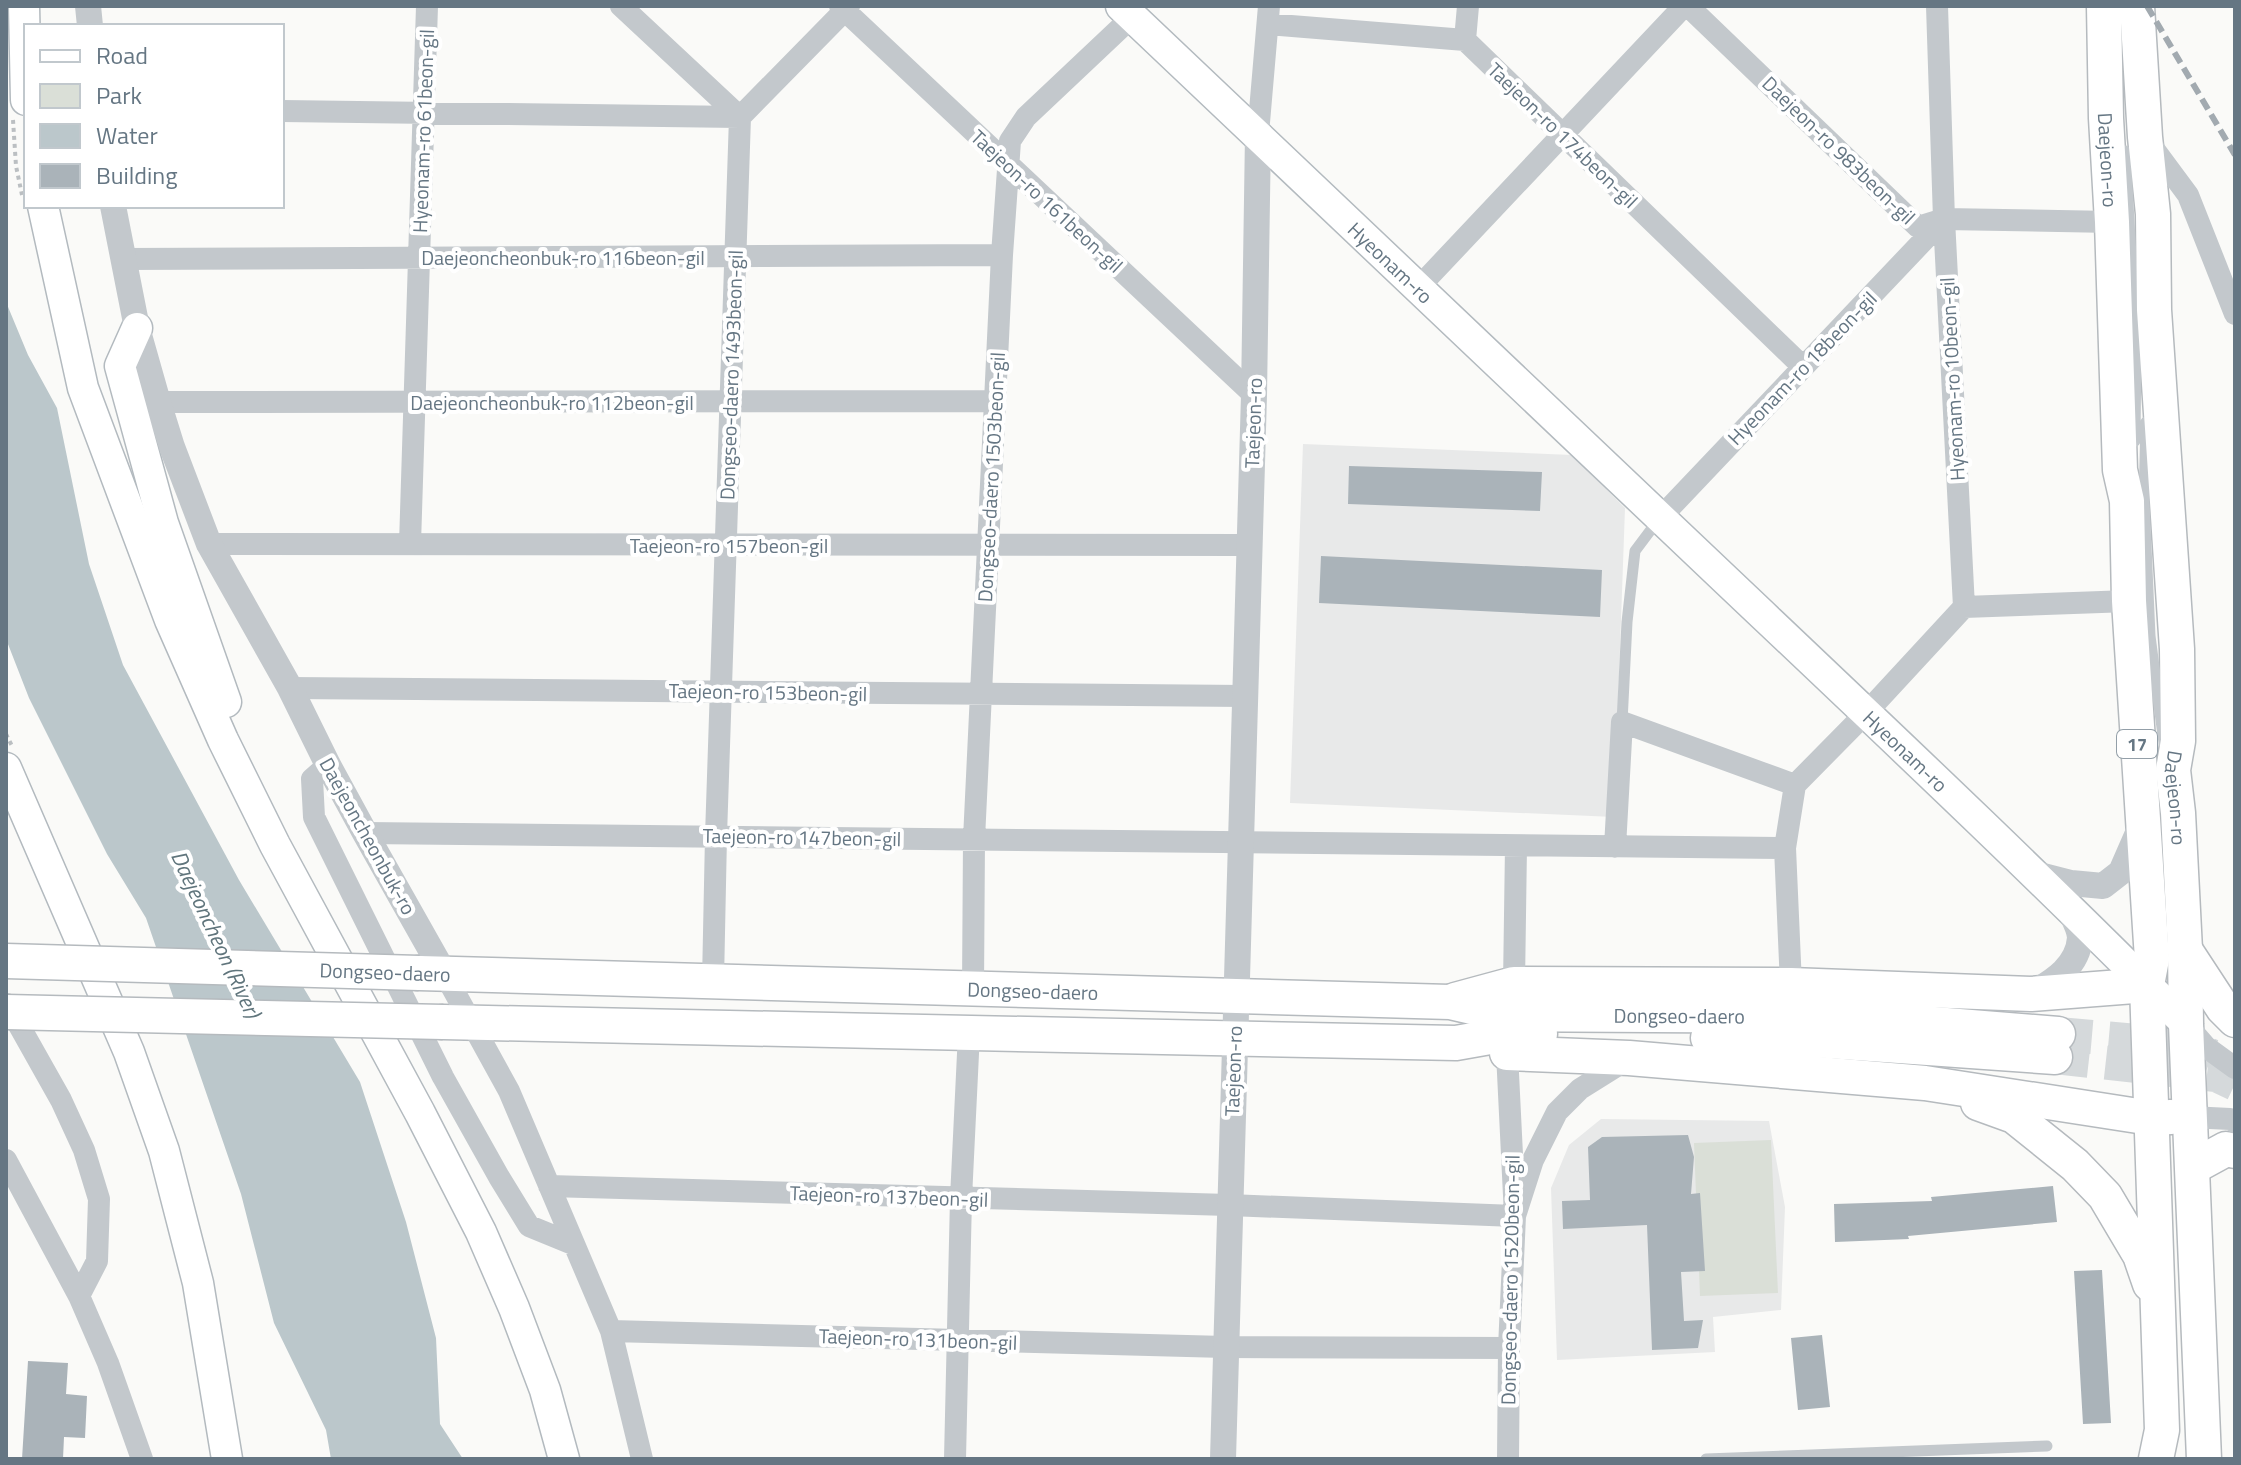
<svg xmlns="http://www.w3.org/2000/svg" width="2241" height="1465" font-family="'Titillium Web',sans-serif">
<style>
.built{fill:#e8e9e9}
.green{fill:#dadfd7}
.water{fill:#bbc7cb}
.building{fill:#aab3b9}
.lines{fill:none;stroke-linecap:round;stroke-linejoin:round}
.primary-tunnel{stroke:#d5d9db;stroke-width:34;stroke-dasharray:34 17;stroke-linecap:butt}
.secondary-casing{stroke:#b3babf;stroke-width:33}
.primary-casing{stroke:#b5babe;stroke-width:37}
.path{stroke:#bbbfc2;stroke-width:4;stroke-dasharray:4 4;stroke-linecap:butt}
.service{stroke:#c3c8cc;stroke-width:11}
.minor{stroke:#c3c8cc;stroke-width:22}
.tertiary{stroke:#c3c8cc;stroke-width:26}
.secondary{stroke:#fff;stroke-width:30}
.primary{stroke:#fff;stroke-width:34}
.rail{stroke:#a2aab0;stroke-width:6;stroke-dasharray:12 6;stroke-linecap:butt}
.primary-bridge-casing{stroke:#b5babe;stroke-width:37;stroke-linecap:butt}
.primary-bridge{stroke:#fff;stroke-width:34}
.labels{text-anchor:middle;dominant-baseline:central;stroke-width:8;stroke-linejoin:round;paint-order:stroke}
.shield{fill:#fff;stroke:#939fa8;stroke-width:2}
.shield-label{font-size:18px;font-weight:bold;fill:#657683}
.street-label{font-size:20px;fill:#657683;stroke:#fff}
.water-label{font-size:22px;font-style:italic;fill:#60757c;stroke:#fff}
</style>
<rect width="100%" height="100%" fill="#fafaf8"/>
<path class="built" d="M1303 444 1572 455 1625 508 1614 817 1290 803Z
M1601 1119 1769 1121 1785 1207 1781 1310 1713 1317 1715 1352 1557 1360 1551 1188 1569 1145Z"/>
<path class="green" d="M1771 1140 1778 1293 1700 1296 1694 1143Z"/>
<path class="water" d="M6 302 28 355 57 408 89 564 123 665 239 880 360 1082 406 1222 436 1338 440 1424 463 1459H331L326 1430 274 1323 241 1194 146 918 107 854 29 698 6 639Z"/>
<path class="building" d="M1349 466 1542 472 1540 511 1348 504Z
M1321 556 1602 570 1600 617 1319 603Z
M1688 1135 1694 1157 1691 1194 1700 1193 1705 1271 1681 1272 1684 1321 1703 1320 1698 1348 1652 1350 1647 1225 1563 1229 1562 1201 1590 1200 1588 1147 1602 1137Z
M2053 1186 2057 1222 1908 1236 1909 1239 1835 1242 1834 1204 1932 1201 1931 1197Z
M2102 1270 2111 1423 2083 1424 2074 1271Z
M1822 1335 1830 1407 1798 1410 1791 1338Z
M28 1361 68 1363 66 1394 87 1396 85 1438 64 1437 63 1459H22Z"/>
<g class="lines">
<path class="primary-tunnel" d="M2058 1034 2184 1045 2212 1056
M2055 1057 2216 1075 2235 1084"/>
<defs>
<g id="secondary">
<path d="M24 6 26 100"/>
<path id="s1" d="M1121 6C1323 198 1525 390 1728 582 1882 728 2037 874 2186 1024"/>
<path d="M43 206 83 388 170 620 223 740 275 845 420 1113 481 1232 514 1308 545 1390 564 1459"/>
<path d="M137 328 120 366 163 523 226 702"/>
<path d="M6 768 129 1052 164 1151 198 1283 227 1459"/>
</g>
<g id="primary">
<path id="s2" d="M2104 6 2106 118 2112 222 2120 470 2127 501 2129 601 2152 959 2147 985 2162 1430 2156 1459"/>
<path id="s3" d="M2137 6 2145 137 2153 214 2154 310 2177 649 2178 741 2173 770 2178 813 2185 950 2186 1024 2204 1459"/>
<path d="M2185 950 2223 1008 2235 1020"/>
<path id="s4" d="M419 973 1450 1002 1502 1014 1835 1016 2058 1034"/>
<path d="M1455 1000 1514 984 1791 985 2031 994 2147 985"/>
<path d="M443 1022 1456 1043 1507 1034H1540"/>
<path d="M1708 1038 1828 1041 2055 1057"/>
<path d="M1507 1053 1629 1058 1925 1083 2151 1118 2171 1117"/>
<path d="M1978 1103 2014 1116 2075 1165 2105 1196 2140 1255 2150 1284"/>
<path d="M2193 1167 2226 1149 2235 1151"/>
</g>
</defs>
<use href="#secondary" class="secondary-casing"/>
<use href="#primary" class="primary-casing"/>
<path class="path" d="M13 120 16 166 22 195
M6 734 12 746"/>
<path class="service" d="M2125 151 2136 343 2135 441
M2146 422 2144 501 2150 636 2164 743
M1622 722 1627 622 1635 551 1659 519
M1706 1459 2047 1446"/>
<path class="minor" d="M621 6 740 117
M840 6 1254 395
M1688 6 1918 227 1944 219 2112 222
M1268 24 1465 40 1802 366
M1465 40 1468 6
M282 111 740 117
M1258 134 1269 6
M2148 141 2188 195 2235 314
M123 259 1002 255
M1418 288 1684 6
M158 402 995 401
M1660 518 1943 220
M209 544 1250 545
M410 544 427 6
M1964 607 2129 601
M290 688 1245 696
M328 765 312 779 314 817 443 1077 499 1177 529 1226 573 1244
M365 833 1785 848
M1615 847 1622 722 1795 785
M444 973 509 1091 611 1331 642 1459
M713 981 716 836 740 117 849 6
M1514 984 1516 846
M1791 985 1785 848 1795 785 1866 713 1964 607 1944 219 1937 6
M973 988 974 839 1002 255 1010 141 1026 117 1132 17
M7 1004 61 1100 84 1150 99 1199 97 1261 79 1296
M2186 1024 2206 1047 2235 1068
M1507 1053 1515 1216 1509 1348 1508 1459
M2190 1117 2230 1119 2235 1122
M6 1160 79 1296 108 1363 142 1459
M549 1186 1229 1205 1515 1216 1533 1160 1557 1112 1580 1089 1628 1059
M611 1331 1225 1347 1509 1348
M955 1459 961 1198 969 1033"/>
<path class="tertiary" d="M88 6 90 26
M113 206 137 328 158 402 172 447 209 544 290 688 328 765 365 833 444 973
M2032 873 2071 883 2103 886 2121 872 2142 824
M2033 993C2054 981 2078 966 2080 938 2080 929 2073 917 2069 908
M1223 1459 1254 395 1258 134"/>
<use href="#secondary" class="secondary"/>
<use href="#primary" class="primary"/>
<path class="rail" d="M2147 6 2235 155"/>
<defs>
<path id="primary-bridge" d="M6 961 419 973
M6 1012 443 1022"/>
</defs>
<use href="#primary-bridge" class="primary-bridge-casing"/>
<use href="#primary-bridge" class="primary-bridge"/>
</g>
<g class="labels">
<rect class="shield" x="2117" y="730" width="40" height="28" rx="6"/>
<g class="shield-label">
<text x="2137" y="744">17</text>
</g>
<g class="street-label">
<text transform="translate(423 131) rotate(-88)">Hyeonam-ro 61beon-gil</text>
<text transform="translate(1563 135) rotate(44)">Taejeon-ro 174beon-gil</text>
<text transform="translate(1839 150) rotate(44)">Daejeon-ro 983beon-gil</text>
<text stroke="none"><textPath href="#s2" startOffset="154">Daejeon-ro</textPath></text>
<text transform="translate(1047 201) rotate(43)">Taejeon-ro 161beon-gil</text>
<text x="563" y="257">Daejeoncheonbuk-ro 116beon-gil</text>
<text stroke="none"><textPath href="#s1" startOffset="372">Hyeonam-ro</textPath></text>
<text transform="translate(1802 368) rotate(-46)">Hyeonam-ro 18beon-gil</text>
<text transform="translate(731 375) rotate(-88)">Dongseo-daero 1493beon-gil</text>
<text transform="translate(1952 379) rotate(-93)">Hyeonam-ro 10beon-gil</text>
<text x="552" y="402">Daejeoncheonbuk-ro 112beon-gil</text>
<text transform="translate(1253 423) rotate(-88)">Taejeon-ro</text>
<text transform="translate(991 477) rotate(-87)">Dongseo-daero 1503beon-gil</text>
<text x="729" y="545">Taejeon-ro 157beon-gil</text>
<text transform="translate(768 692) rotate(1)">Taejeon-ro 153beon-gil</text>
<text stroke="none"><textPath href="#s1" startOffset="1082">Hyeonam-ro</textPath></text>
<text stroke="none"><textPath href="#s3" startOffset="794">Daejeon-ro</textPath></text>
<text transform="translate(368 836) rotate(61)">Daejeoncheonbuk-ro</text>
<text transform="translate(802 837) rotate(1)">Taejeon-ro 147beon-gil</text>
<text transform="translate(385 972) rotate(2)">Dongseo-daero</text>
<text stroke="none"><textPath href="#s4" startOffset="614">Dongseo-daero</textPath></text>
<text stroke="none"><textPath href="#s4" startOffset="1262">Dongseo-daero</textPath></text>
<text transform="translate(1233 1071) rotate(-88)">Taejeon-ro</text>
<text transform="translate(889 1196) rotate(2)">Taejeon-ro 137beon-gil</text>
<text transform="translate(1510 1280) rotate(-89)">Dongseo-daero 1520beon-gil</text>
<text transform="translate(918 1339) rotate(2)">Taejeon-ro 131beon-gil</text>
</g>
<g class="water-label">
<text transform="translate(216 934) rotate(65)">Daejeoncheon (River)</text>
</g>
</g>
<rect width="2241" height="1465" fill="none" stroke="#657683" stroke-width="16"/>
<rect x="24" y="24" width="260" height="184" fill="#ffffff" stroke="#c1c8cd" stroke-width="2"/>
<rect x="40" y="50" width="40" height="12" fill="#ffffff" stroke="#c1c8cd" stroke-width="2"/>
<text x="96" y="64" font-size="24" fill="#657683">Road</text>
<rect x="40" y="84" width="40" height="24" fill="#dadfd7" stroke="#c1c8cd" stroke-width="2"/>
<text x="96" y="104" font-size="24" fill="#657683">Park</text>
<rect x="40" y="124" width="40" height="24" fill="#bbc7cb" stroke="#c1c8cd" stroke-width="2"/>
<text x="96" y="144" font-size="24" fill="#657683">Water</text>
<rect x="40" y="164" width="40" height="24" fill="#aab3b9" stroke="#c1c8cd" stroke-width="2"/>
<text x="96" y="184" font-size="24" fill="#657683">Building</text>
</svg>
